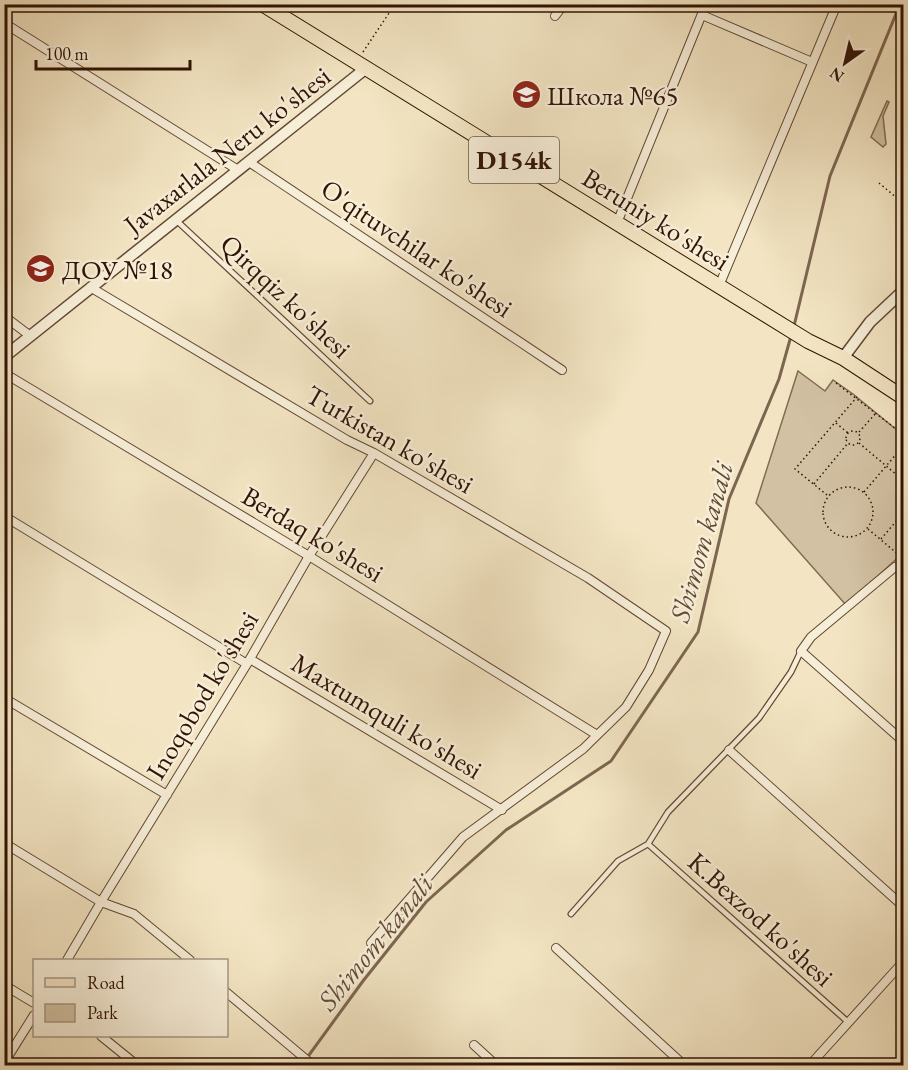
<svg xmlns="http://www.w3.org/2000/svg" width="908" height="1070" font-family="'EB Garamond',serif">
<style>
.green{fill:#d2c1a3;stroke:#816a54;stroke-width:1.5}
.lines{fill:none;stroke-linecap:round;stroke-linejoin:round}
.stream{stroke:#7d6650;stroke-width:3}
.service-casing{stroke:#614834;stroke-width:7}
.minor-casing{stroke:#614834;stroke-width:10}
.tertiary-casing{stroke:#614834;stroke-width:13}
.primary-casing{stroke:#301304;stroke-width:16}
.path{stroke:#301304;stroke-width:1.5;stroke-dasharray:1.5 3;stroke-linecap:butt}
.service{stroke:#f7eed8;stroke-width:4.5}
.minor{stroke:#f7eed8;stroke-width:8}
.tertiary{stroke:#f7eed8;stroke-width:10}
.primary{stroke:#f3e5c3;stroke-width:14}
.labels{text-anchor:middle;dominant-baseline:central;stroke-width:5;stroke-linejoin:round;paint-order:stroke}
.shield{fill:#f7eed8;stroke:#6c5544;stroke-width:1.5}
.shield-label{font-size:26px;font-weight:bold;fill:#301304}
.poi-label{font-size:27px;fill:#301304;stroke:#f7eed8;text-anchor:start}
.street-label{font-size:27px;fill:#301304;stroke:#f7eed8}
.water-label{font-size:28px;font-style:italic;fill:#644b36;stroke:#f7eed8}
</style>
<rect width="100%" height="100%" fill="#f3e5c3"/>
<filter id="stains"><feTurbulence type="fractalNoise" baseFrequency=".00333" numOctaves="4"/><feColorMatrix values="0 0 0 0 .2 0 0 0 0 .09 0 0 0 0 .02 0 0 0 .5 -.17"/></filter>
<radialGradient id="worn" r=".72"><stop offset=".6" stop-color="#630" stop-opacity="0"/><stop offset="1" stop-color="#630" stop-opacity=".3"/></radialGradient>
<path class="green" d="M887 101 889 102 883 116 886 144 883 147 871 137Z
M798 371 825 391 833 380 853 394 903 435V553L846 605 756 503Z"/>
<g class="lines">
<path class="stream" d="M794 326 830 176 900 4
M301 1066 363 981 426 902 506 830 611 761 698 632 729 499 779 379 791 336"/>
<defs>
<path id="service" d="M177 221 370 401
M648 844 848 1022
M571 914 618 861 648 844 668 812 759 718 791 672 801 651"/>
<path id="minor" d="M702 15 812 62
M555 16 564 4
M4 23 238 170
M249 162 562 370
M617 223 706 4
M719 286 837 4
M90 287 347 440 374 453 588 578 666 631 649 670 626 707 583 749 463 837 371 943
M4 316 29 335
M4 373 309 556 597 735
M4 516 247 664
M895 567 811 637 801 651 904 742
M250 659 502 810
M4 698 167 795
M729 750 904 907
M4 843 101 902 134 914 190 960
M556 948 685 1066
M67 960 101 902 247 664 309 556 374 453
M4 985 34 1003
M226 992 314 1066
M101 1036 138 1066
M474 1045 497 1066
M4 1063 34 1015
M809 1066 904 961"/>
<path id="tertiary" d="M4 357 365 69
M843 358 870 322 904 290"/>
<path id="primary" d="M262 4 808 341 843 358 904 398"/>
</defs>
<use href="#service" class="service-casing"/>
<use href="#minor" class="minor-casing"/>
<use href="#tertiary" class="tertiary-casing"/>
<use href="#primary" class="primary-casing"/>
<path class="path" d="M363 52 395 4
M879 183 904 204
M836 383 904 435
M836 423 848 433
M846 438a7 7 0 1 1 14 0a7 7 0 1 1-14 0Z
M859 432 876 413
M859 443 904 481
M814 484 848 443
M823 512a25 25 0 1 1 50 0a25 25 0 1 1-50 0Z
M864 492 904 445
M827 495 795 469 857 397
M868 529 899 555 904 550
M881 539 904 512"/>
<use href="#service" class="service"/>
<use href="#minor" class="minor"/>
<use href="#tertiary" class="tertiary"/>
<use href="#primary" class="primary"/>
</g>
<defs>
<symbol id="school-disc" viewBox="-11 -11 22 22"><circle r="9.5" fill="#8f2418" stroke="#f7eed8"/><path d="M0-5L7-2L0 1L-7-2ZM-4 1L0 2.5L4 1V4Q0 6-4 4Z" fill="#fff"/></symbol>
</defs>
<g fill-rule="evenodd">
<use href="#school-disc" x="510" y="78" width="33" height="33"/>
<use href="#school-disc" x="24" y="252" width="33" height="33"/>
</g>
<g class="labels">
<rect class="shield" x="469" y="137" width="90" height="46" rx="4.5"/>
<g class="shield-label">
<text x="514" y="160">D154k</text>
</g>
<g class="poi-label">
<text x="547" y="95">Школа №65</text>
<text x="62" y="269">ДОУ №18</text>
</g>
<g class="street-label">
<text transform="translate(227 150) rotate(-38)">Javaxarlala Neru ko'shesi</text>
<text transform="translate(656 219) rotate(32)">Beruniy ko'shesi</text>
<text transform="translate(417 248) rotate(34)">O'qituvchilar ko'shesi</text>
<text transform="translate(286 296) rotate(43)">Qirqqiz ko'shesi</text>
<text transform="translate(390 439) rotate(30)">Turkistan ko'shesi</text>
<text transform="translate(313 534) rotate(31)">Berdaq ko'shesi</text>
<text transform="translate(202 695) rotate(-59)">Inoqobod ko'shesi</text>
<text transform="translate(387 716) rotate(31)">Maxtumquli ko'shesi</text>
<text transform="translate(761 919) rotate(42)">K.Bexzod ko'shesi</text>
</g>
<g class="water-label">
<text transform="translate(701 542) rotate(-74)">Shimom kanali</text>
<text transform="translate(375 942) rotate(-51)">Shimom kanali</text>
</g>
</g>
<rect width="908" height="1070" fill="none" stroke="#f3e5c3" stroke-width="24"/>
<rect x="6" y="6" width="896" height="1058" fill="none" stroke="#301304" stroke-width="3"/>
<rect x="12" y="12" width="884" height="1046" fill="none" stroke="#301304" stroke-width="1.5"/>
<rect x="33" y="959" width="195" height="78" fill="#f7eed8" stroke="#a79683" stroke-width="1.5"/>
<rect x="45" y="978" width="30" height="9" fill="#f3e5c3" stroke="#a79683" stroke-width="1.5"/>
<text x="87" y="989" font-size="18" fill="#301304">Road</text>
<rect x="45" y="1004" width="30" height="18" fill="#d2c1a3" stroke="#a79683" stroke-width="1.5"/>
<text x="87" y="1019" font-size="18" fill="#301304">Park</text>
<g transform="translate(845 63) rotate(214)" stroke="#f7eed8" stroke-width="4.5" paint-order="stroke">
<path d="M0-4.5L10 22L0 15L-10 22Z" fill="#301304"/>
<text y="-9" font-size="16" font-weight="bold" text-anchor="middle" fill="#301304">N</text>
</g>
<path d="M36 60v9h154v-9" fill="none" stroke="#301304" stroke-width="3"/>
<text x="45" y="60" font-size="18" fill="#301304" stroke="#f7eed8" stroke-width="4.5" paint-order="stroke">100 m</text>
<rect width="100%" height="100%" filter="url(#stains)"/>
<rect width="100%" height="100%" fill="url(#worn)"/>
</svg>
